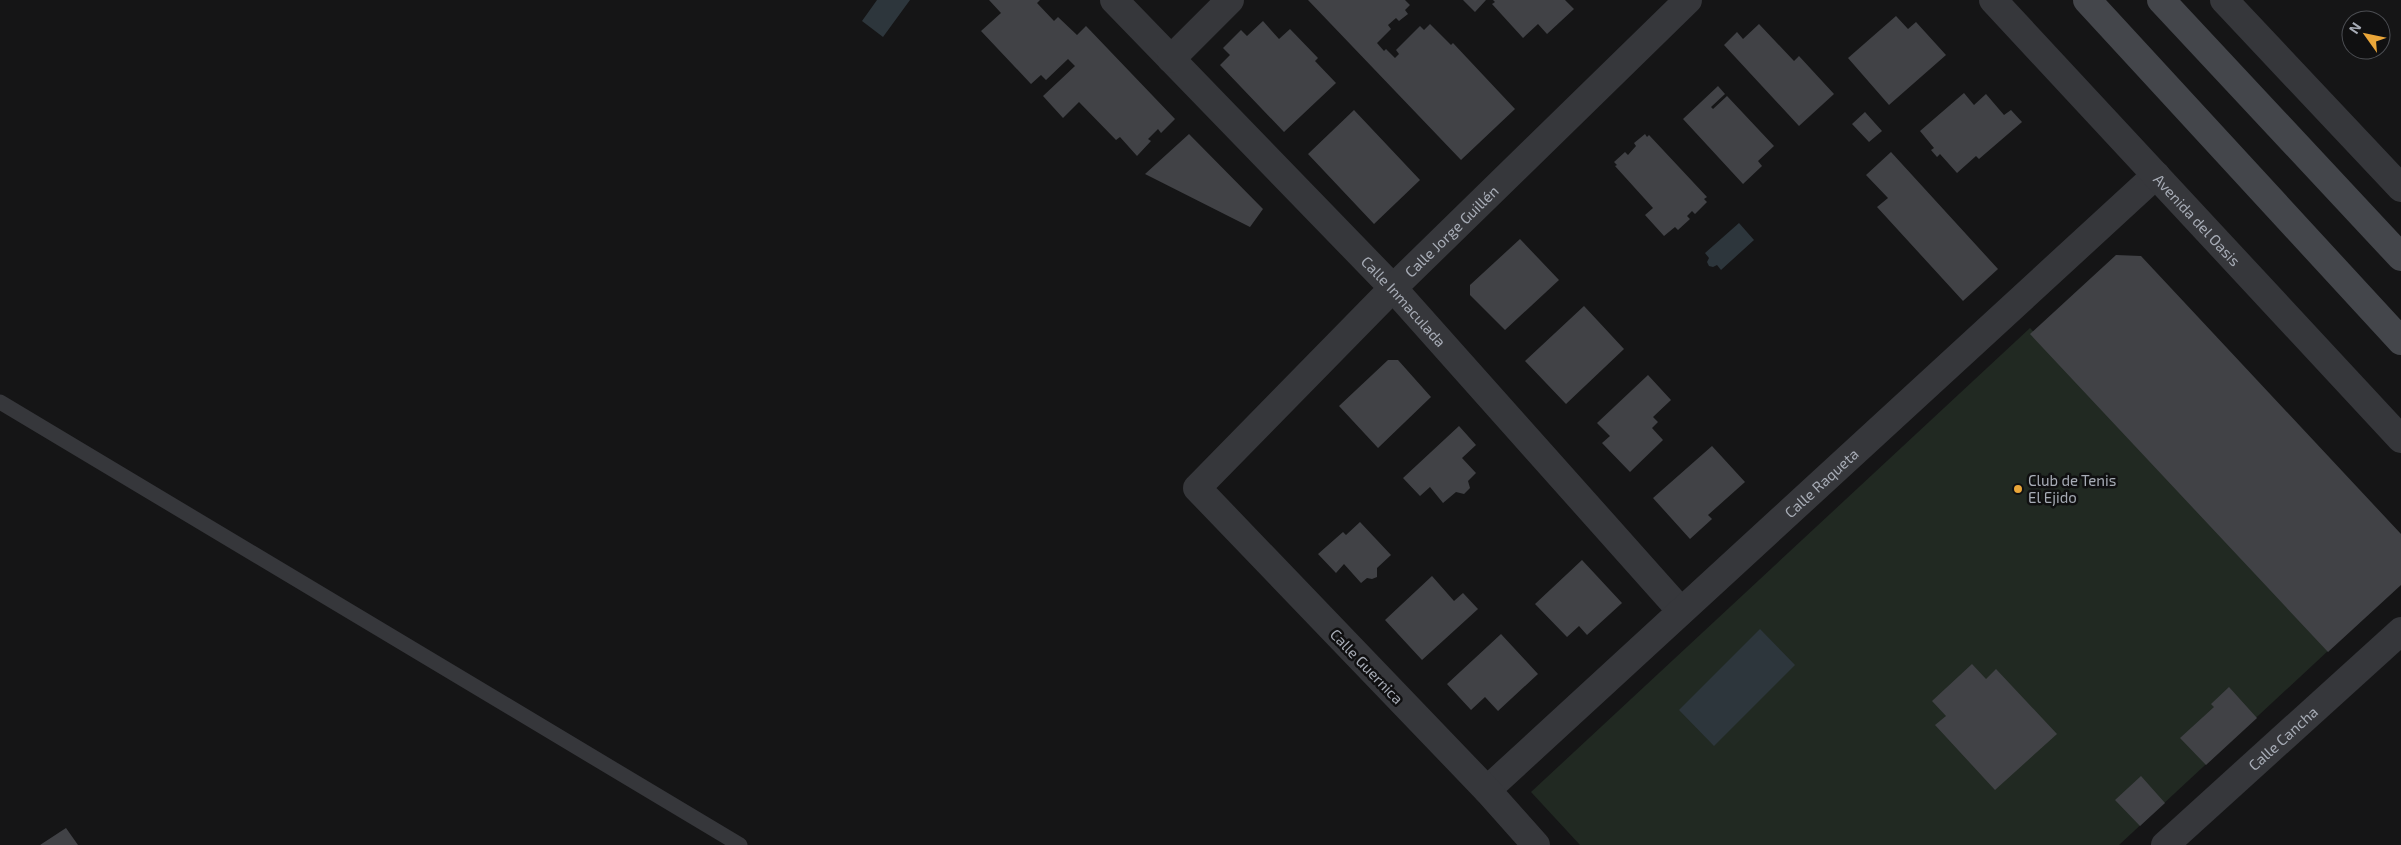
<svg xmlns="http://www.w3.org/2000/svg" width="2401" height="845" font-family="'Exo 2',sans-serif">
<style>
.green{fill:#212922}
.water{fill:#2d363c}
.building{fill:#414246}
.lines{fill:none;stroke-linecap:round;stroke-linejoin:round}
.service{stroke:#36373b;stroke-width:15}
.minor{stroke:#36373b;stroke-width:28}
.tertiary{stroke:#36373b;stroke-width:28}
.secondary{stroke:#44464b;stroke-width:28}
.poi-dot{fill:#eaa639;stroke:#101011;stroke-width:2}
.labels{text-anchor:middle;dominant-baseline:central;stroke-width:5;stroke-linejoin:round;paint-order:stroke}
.street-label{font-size:15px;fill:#a7acb6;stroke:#101011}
.poi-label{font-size:15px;fill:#a7acb6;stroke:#101011;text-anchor:start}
</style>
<rect width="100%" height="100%" fill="#151516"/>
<path class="green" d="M2030 328 2329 650 2119 845H1580L1531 792Z"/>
<path class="water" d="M877 0H910L883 37 862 21Z
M1739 223 1754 240 1721 270 1717 265 1713 267 1709 266 1707 262 1709 258 1705 253Z
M1760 629 1795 665 1714 746 1679 710Z"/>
<path class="building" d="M989 0H1040L1037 3 1054 21 1058 17 1077 35 1086 26 1175 119 1161 133 1158 129 1148 139 1151 141 1137 156 1120 137 1116 140 1079 102 1063 118 1043 96 1075 66 1068 59 1046 80 1041 75 1031 84 981 31 1001 13Z
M1308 0H1405L1410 5 1405 10 1408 14 1399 21 1396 18 1388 25 1391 29 1377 43 1384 51 1386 49 1395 58 1399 54 1396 50 1420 26 1424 30 1430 24 1451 45 1453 43 1515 109 1461 160Z
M1463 0H1486L1475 12Z
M1493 0H1565L1574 9 1547 34 1538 24 1523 38 1492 4 1495 2Z
M1896 16 1908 29 1916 22 1946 55 1889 105 1848 58Z
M1263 21 1279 39 1290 29 1318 58 1315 61 1336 83 1284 132 1220 65 1230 55 1223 48 1241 30 1247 36Z
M1759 24 1794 61 1799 56 1834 94 1799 126 1724 45 1737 32 1743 39Z
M1718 86 1725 94 1711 107 1713 109 1727 96 1774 146 1758 161 1762 166 1743 184 1683 119Z
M1964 93 1974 105 1986 94 2004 115 2011 110 2022 122 1979 159 1976 156 1957 173 1940 154 1937 157 1931 150 1934 148 1920 131Z
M1354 110 1420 180 1374 224 1308 154Z
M1865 112 1882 131 1869 142 1852 124Z
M1189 134 1263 209 1250 227 1145 174Z
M1645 134 1647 137 1649 135 1707 197 1704 199 1707 202 1695 214 1692 211 1687 216 1690 219 1678 230 1675 227 1664 236 1645 215 1653 208 1615 166 1617 165 1614 162 1625 152 1628 155 1636 146 1634 143Z
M1891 152 1998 269 1963 301 1877 207 1888 198 1866 175Z
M1520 239 1559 280 1505 330 1470 295V285Z
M2116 255 2141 256 2401 534V585L2328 652 2030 334Z
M1584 306 1624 349 1566 404 1525 361Z
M1388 360H1398L1431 397 1378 448 1339 406Z
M1648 375 1671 400 1653 417 1658 422 1652 428 1663 440 1630 472 1602 443 1610 436 1597 423Z
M1459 426 1476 445 1462 458 1476 473 1468 481 1470 488 1464 494 1456 492 1443 503 1430 487 1420 496 1403 478Z
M1712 446 1745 482 1708 515 1712 519 1690 539 1653 498Z
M1360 522 1391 555 1377 568V577L1372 579 1367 578 1361 583 1344 564 1336 573 1318 554 1343 532 1346 535Z
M1582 560 1622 603 1587 635 1579 626 1567 637 1535 604Z
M1432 576 1454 601 1463 593 1478 609 1422 660 1385 620Z
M1501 634 1538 674 1498 711 1485 697 1471 710 1447 684Z
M1972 664 1986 679 1996 669 2057 734 1995 790 1935 725 1946 716 1932 701Z
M2229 687 2257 718 2206 765 2180 738 2214 707 2211 704Z
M2141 776 2165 803 2140 826 2115 800Z
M66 828 78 845H40Z"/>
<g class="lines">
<path class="service" d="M0 402 740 845"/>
<g class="minor">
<path id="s1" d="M1114 0 1393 288 1681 611"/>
<path d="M1171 59 1230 0"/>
<path id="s2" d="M1487 790 2156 175"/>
<path id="s3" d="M1536 845 1487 790 1197 488 1393 288 1688 0"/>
<path id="s4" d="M2165 845 2401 631"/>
</g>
<g class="tertiary">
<path id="s5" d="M1993 0 2401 439"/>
<path d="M2224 0 2401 188"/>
</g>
<path class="secondary" d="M2087 0 2401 341
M2161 0 2401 257"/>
</g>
<circle class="poi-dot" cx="2018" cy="489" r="5"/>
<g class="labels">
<g class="street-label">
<text stroke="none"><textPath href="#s5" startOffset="300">Avenida del Oasis</textPath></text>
<text stroke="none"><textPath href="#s3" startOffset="854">Calle Jorge Guillén</textPath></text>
<text stroke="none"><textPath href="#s1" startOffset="418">Calle Inmaculada</textPath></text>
<text stroke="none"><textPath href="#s2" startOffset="454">Calle Raqueta</textPath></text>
<text transform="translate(1367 666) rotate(46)">Calle Guernica</text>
<text stroke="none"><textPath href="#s4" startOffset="159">Calle Cancha</textPath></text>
</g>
<g class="poi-label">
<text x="2028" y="480">Club de Tenis<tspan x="2028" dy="17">El Ejido</tspan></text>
</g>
</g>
<g transform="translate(2366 35) rotate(303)"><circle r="24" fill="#101011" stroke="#4c4e53"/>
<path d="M0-4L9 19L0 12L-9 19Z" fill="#eaa639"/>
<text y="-8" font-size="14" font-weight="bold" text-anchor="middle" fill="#a7acb6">N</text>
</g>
</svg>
